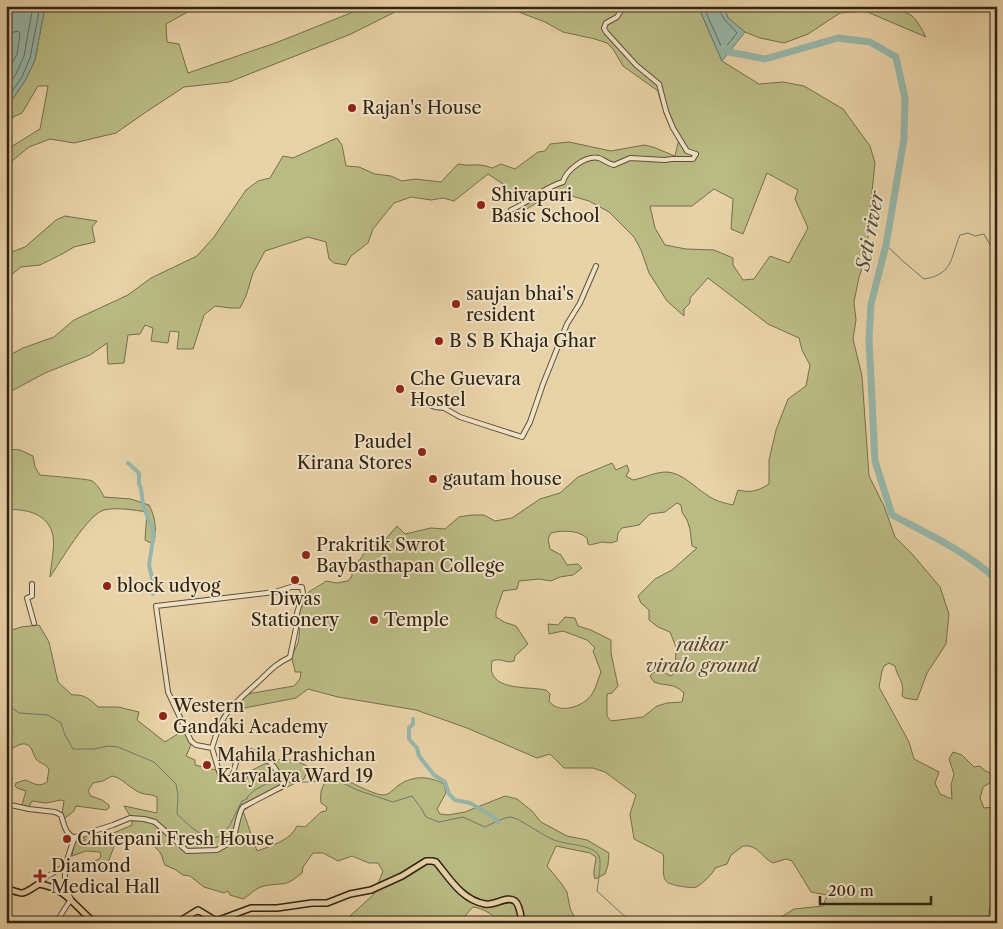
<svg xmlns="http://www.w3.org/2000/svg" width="1003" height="929" font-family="'Libre Caslon Text',serif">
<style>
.green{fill:#babb84;stroke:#756f4b;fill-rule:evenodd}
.water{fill:#97b7ab;stroke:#6e7c6e}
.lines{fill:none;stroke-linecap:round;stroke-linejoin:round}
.shore{stroke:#646d5e;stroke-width:1}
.stream{stroke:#6e7c6e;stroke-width:1}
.canal{stroke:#97b7ab;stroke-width:4}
.river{stroke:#97b7ab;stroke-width:7}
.minor-casing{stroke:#5e4f37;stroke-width:6}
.major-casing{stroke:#302312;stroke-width:8}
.minor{stroke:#f0e2c6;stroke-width:4}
.major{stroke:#e8d2a7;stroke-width:5}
.poi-dot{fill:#8f2418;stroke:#f0e2c6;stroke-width:2}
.labels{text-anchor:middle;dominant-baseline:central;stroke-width:4;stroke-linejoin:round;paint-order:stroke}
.poi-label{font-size:18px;fill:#302312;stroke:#f0e2c6;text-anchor:start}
.park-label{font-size:18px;font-style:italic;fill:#52492e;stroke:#f0e2c6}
.water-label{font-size:19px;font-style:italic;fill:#4a4838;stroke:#f0e2c6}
</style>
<rect width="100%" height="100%" fill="#e8d2a7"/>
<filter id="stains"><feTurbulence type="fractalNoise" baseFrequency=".004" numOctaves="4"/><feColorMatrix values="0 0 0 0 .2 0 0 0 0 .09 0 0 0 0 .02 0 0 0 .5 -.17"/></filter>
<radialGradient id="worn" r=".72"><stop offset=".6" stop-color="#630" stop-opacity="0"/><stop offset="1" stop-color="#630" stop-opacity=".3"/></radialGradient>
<path class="green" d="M45 6H190L191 10 166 24 167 42 179 44 188 73 278 42 368 6H407L351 34 229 82 184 87 146 112 116 133 74 143 50 139 29 147 6 166V150L40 129 48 86H38L22 113 13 117 6 128V109L26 79 35 60Z
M503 6H698L722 61 759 84 783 82 804 86 843 109 870 146 875 163 869 220 867 255 859 277 854 302 856 320 853 339 862 376 869 476 884 506 895 537 913 555 940 587 949 614 946 644 927 673 917 700 905 698 902 696C905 682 898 679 895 666L889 663 884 666 882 671 879 687 909 742 914 759 939 772 935 783 940 794 952 799 951 785 954 774 949 759 953 752 962 755 974 767 980 766 984 770 990 773 993 781 983 787 980 798 984 808 993 807 997 804V905L990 906 988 923H760L781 917 794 909 823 906 827 895 811 892 792 861 786 859 773 863C762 858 758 844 743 846L731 855 727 864 715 868C714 873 701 885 696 887 693 889 668 885 666 881 661 875 665 861 663 854L634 839 630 814 636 795 605 772 593 768H564L550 754 537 758 467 728 416 710 338 697 308 689 296 698 234 710 247 694 294 686 300 679 301 672H295C295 667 292 663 292 657 293 652 296 648 298 643 302 628 295 611 304 597 309 590 320 586 326 581L336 583 348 581 352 576V571L367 549 384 541 397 526 405 534 431 528 445 529 459 517 471 515H484L495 521 512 518 540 499 560 493 578 477 612 463 616 470 627 465 629 471 626 476 633 480C644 478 655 472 667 472 683 473 694 487 707 495 715 501 724 503 733 505L738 490C751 493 758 491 769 484V460L776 430 788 399 806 386 810 365 802 350 799 338 768 324 708 278 690 298V303L684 309V316L667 301 649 273 641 250 634 237 609 212 589 201 561 193 538 202 525 210 509 196 503 184 488 174 454 201 443 198 431 200 411 197 394 203 373 229 368 243 351 256 346 265 334 263 329 259 326 242 308 237 265 251 253 273 246 296 240 308H231L215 306 204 315 193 349H177L179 332 170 331 168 343 151 341 153 328 145 325 140 334 128 335 124 363 108 364 107 343 90 355 45 373 6 394V357L23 348 54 337 74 320 128 295 151 278 197 256 214 237 246 190 258 181 270 178 283 156 293 158 337 138 342 145 346 166 359 167 375 174 391 176 402 181 415 179 441 182 458 164C472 167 477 162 492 168L501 164 515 169 538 152 545 151 550 144 569 142 611 151 644 145 653 147 675 156 679 139C669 127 662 108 658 91L623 66 613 49 607 43 595 39 563 32 545 22ZM767 173 798 190 795 199 808 228 789 263 770 256 754 279 743 280 733 265V258L714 250 686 249 665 245 655 228 650 206H692L714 189 733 199 731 229 743 234ZM677 503 681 505 682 512 687 520 690 529 692 546 697 548 672 570 655 579 638 596 641 603 649 610V620L658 627 670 632 676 647 675 672 671 676 663 672H654L650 676 654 682C667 687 673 682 684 693L682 702 667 703 657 706 643 717 611 721 607 716V694L612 693 618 686 611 653V640L591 630 578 626 575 618 565 617 558 625 548 624 549 634 563 631 587 640 595 648 593 651 601 672C598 679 596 688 592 694 584 707 558 715 549 701L550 694 546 690C528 686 485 692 492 661 500 657 507 664 514 661L515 656 528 644 516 626 504 622 496 617V611L503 591 517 589 519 581 539 579 551 581 560 577 573 575 582 568 578 564 567 565 561 555 550 549 548 539 551 533C562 530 578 530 587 538L588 544 590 545 602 542 611 543 617 541 618 533 622 528 639 525 650 514 665 512Z
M724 6H896C900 12 905 12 911 15 918 21 922 30 926 37L865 11 840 13 808 34 784 43 760 38 745 32 728 18Z
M65 216 97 221 92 227 95 242 74 247 64 253 40 265 21 267 6 279V254L25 247 56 220Z
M6 449 20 450 33 456 35 467 40 475C48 476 90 479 92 481 98 485 101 491 104 497L131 499 149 505C155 516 157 529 154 542L151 543 145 540 147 512C134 510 117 507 104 510 88 514 60 562 50 577 51 564 55 548 53 536 49 514 26 508 6 510Z
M39 625 49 642 58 682 72 695C84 694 90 699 98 707H118L139 712 137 720 165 742 184 730 191 745 186 756 195 760V765L216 770 222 780 229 782 235 780 234 776 242 783 246 781 249 772C271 760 283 754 307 766L308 769 304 779 256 802 243 811 257 851C271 846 291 840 297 826L305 827 321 812 326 811 327 807 321 803C319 789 324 783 332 773 343 778 373 795 383 795 390 795 394 788 399 785 414 775 429 776 444 784L446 793 437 809 440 814 448 815 465 812 505 796 517 799 532 811 541 822 567 836 587 840 609 853 608 865 605 874 595 879C592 873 596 863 596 857L590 853 556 846 547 866 561 883 567 892 570 908 577 923H500C495 915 482 908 473 907L464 917 468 923H346L349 917 374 894 383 871 378 863H369L352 856 338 861 323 853H313L303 867 302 873C284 888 285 882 264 886 255 888 250 895 243 899L230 895 228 891 224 893 204 887 190 876 183 875 176 870 165 865C163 862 163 858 161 854 152 839 129 836 115 844L106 868 89 871 90 861 98 860 101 856 100 852 86 851 72 856 74 843 85 840 83 836 94 832 95 837 100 836 102 843H106L107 845 112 843 111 834 132 825V820L138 821 141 817 130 816 124 806 157 813V797C152 794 146 795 141 793 130 789 123 778 112 776L103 781 93 783 88 791 91 796 102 800 109 805V808L106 810 76 806 74 811 64 819 62 814 64 801 61 800 46 803 32 801 29 807 22 805 26 791 17 788 15 786 16 783 25 780C34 783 38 788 47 782L49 769C45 763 40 764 36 759 34 756 33 752 31 748 23 738 14 749 6 752V627L12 630 21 627Z"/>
<path class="water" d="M12 6H45L35 60 26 79 6 109V20Z
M698 6H724L728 18 745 32 722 61Z"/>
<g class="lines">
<path class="shore" d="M703 6 722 48 724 49 737 33C729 23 721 20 719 6
M6 34 18 31 20 34 17 54 6 75
M6 89 16 74 24 56 33 6
M6 100 22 77 30 58 40 6"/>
<path class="stream" d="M886 245 904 262 924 279C954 274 950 258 960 235L968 233 975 236 984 234 990 245 997 248
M6 703 19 713 48 715 61 723 65 735 73 749H94L108 746 118 747 154 762 176 784 178 795 177 814C187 823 209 848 224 833 232 824 236 811 242 801L247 799 248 796 255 790 266 784 292 782H311L333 778 357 790 393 802 412 796 421 808 426 817 439 822 463 817 485 827C492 824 502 818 510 817 519 817 545 838 557 841 569 845 594 845 599 856 602 863 598 882 597 891L632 923"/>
<path class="canal" d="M128 463 139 473V484L141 488 143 505 154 533 149 565 153 582V594
M413 719V724L409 728V739L417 748 419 756 434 775 445 782 449 794 455 800 470 803 492 816 498 822"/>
<path class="river" d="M724 47 729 52 765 59 838 38 870 42 896 57 905 98 904 139 886 245 871 304 869 339 875 461 892 515C928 534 967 552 997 580"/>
<defs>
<path id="minor" d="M511 210C530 202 544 187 563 182 566 170 586 155 599 158 602 159 609 164 614 165L630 158 665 160 672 159H693L696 154 687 151 673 128 666 111 659 84 636 65 606 32 604 28 606 23 617 17 624 6
M420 401 435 407 444 408 460 417 522 437 530 422 543 384 567 324 580 303 596 266
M32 584V596L27 598 34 623
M6 804 29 809 55 812 61 815C64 824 65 834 75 838
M39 884 46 877 65 866
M57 923 62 913 71 899C59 879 67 857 75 837L113 825 130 818 144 819 155 822 187 851 217 850 233 841C236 832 238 813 243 807L283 786C278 768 267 755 249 751L237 759 232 777 227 779 221 778 212 748 196 745 191 741 168 692 156 606 275 592 291 587H302L303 593 297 613 296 628 290 657C274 665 270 671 257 683 231 707 222 712 212 748"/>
<path id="major" d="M6 888C26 896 22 894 39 884 66 888 75 907 95 923
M177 923 198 910 216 921 251 908H277L312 903H327L350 894 371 890 402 876 426 861H432L436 862C450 879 462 900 485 904 495 906 507 895 515 901 520 905 521 917 522 923"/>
</defs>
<use href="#minor" class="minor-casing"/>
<use href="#major" class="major-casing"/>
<use href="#minor" class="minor"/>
<use href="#major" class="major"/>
</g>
<g class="poi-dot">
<circle cx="352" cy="108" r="5"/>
<circle cx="481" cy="205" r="5"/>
<circle cx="456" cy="304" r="5"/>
<circle cx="439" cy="341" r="5"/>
<circle cx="400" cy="389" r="5"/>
<circle cx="422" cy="452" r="5"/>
<circle cx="433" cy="479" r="5"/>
<circle cx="306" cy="555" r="5"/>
<circle cx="295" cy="580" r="5"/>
<circle cx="107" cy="586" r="5"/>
<circle cx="374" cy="620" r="5"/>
<circle cx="163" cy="716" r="5"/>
<circle cx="207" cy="765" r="5"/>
<circle cx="67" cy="839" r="5"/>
<path d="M37.5 868.5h5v5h5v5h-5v5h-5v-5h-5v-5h5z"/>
</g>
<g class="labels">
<g class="poi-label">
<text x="362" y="108">Rajan's House</text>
<text x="491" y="195">Shivapuri<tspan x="491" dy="21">Basic School</tspan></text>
<text x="466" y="294">saujan bhai's<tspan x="466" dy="21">resident</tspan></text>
<text x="449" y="341">B S B Khaja Ghar</text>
<text x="410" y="379">Che Guevara<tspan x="410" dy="21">Hostel</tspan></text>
<text x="412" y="442" text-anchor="end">Paudel<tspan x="412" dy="21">Kirana Stores</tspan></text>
<text x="443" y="479">gautam house</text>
<text x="316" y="545">Prakritik Swrot<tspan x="316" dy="21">Baybasthapan College</tspan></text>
<text x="117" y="586">block udyog</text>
<text x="295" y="599" text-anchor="middle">Diwas<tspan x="295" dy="21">Stationery</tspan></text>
<text x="384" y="620">Temple</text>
<text x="173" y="706">Western<tspan x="173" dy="21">Gandaki Academy</tspan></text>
<text x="217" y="755">Mahila Prashichan<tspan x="217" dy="21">Karyalaya Ward 19</tspan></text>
<text x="77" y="839">Chitepani Fresh House</text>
<text x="51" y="866">Diamond<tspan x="51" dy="21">Medical Hall</tspan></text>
</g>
<g class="park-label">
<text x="702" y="645">raikar<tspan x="702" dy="21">viralo ground</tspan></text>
</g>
<g class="water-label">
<text transform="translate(870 231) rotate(-79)">Seti river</text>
</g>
</g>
<rect width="1003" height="929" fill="none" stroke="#e8d2a7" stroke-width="25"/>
<rect x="8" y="8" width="988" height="914" fill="none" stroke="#302312" stroke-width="2.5"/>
<rect x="12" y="12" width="978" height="904" fill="none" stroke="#302312"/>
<path d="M820 896v8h111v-8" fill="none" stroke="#302312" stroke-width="2.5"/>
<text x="828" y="896" font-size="15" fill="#302312" stroke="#f0e2c6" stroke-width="4" paint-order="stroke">200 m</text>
<rect width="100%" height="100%" filter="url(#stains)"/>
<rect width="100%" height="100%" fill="url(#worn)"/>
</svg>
